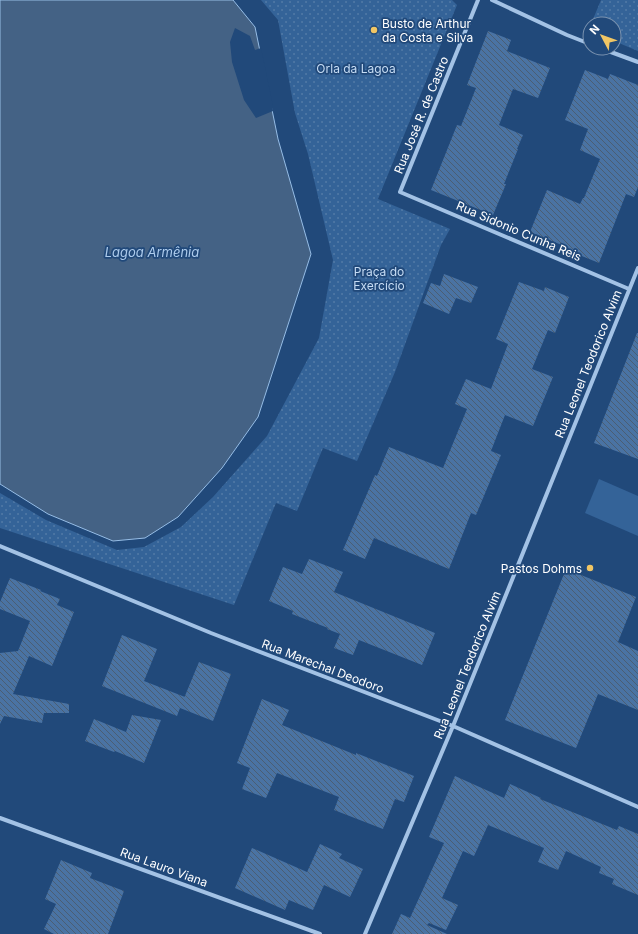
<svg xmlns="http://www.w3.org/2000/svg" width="638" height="934" font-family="Inter,sans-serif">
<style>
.grass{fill:url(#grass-dots)}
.pitch{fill:#346398}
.water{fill:#446285;stroke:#96bde6}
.pier{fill:#21497a}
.building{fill:url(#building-back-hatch)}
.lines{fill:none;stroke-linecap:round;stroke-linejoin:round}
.street{stroke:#a3c2e5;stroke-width:4}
.poi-dot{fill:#f1c664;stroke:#21497a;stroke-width:1.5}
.labels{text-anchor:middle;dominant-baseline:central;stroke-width:3.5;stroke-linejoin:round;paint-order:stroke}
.poi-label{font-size:12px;fill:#fff;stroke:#21497a;text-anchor:start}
.park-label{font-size:12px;fill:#c6dcf4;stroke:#21497a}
.street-label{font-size:12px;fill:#fff;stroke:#21497a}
.water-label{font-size:13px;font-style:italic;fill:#aecced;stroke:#21497a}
</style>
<defs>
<pattern id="grass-dots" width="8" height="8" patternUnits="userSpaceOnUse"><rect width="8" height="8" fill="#346398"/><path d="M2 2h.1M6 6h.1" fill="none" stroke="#527aa7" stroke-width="1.8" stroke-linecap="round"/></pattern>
<pattern id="building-back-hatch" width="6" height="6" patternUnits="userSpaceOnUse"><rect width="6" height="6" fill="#4a73a3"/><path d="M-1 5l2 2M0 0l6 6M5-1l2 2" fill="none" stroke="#4b5e73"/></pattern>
</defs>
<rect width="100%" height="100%" fill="#21497a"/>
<path class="grass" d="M261 0H452L457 5 378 199 450 229 441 245 395 372 357 461 323 448 297 511 276 503 234 605 0 528V493L46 520 117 550 144 547 181 527 213 497 267 436 319 338 333 260 308 154 295 113 278 20Z
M601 0H638V51L614 41V24H591Z"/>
<path class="pitch" d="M599 479 638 496V536L585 513Z"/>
<path class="water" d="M0 0H233L255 27 278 139 311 254 258 417 222 468 178 517 145 538 113 541 48 514 0 484Z"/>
<path class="pier" d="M235 28 250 36 255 50 261 48 272 101 273 111 256 118 244 100 232 62 230 42Z"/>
<path class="building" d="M488 31 511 40 507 51 550 68 538 98 513 89 499 125 523 135 517 149H518L504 184H506L493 215 431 190 457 125 461 126 476 88 467 85Z
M585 70 608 79 610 74 638 85V187L634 197 626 194 599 263 567 250 569 248 530 232 547 190 580 204 583 198H584L600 159 580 150 588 129 565 120Z
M444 274 478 287 471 303 456 298 449 314 423 303 431 283 440 286Z
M519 282 544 291 545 287 569 297 555 333 548 330 532 369 553 377 533 426 505 415 491 451 501 455 476 515 471 513 449 569 374 538 365 559 343 550 375 475 377 476 389 447 443 468 467 409 455 404 466 379 491 389 508 344 496 339Z
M637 333H638V459L594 443Z
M309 559 343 572 334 592 435 633 422 665 359 640 353 655 334 648 340 634 327 629 328 628 292 614 293 611 269 601 283 567 302 574Z
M566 569 636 597 618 642 638 651V710L598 694 576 748 505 720Z
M10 578 41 590 40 591 60 599 57 605 74 612 52 666 29 656 13 694 69 704V713H44L42 723 4 716 0 724V653L18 651 30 621 0 609V602Z
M122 635 157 649 144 681 185 697 182 703 199 662 231 674 213 721 180 708 177 716 102 686Z
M262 699 289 710 282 725 356 755V753L414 776 404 802 395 799 383 829 334 810 339 797 277 773 266 798 242 789 250 768 237 763Z
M132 715 161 720 144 763 115 751 114 752 85 741 94 719 126 732Z
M455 776 504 798 510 784 541 798 540 799 617 830 619 826 638 834V895L612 884 614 879 599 873 601 867 566 851 558 870 538 862 544 848 488 825 474 856 463 851 442 898 458 905 446 930 429 923 427 925 447 934H392L401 914 410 918 444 843 429 837Z
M320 844 342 854 339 858 363 869 350 897 324 885 313 910 289 900 285 910 235 888 252 848 307 872Z
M61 860 92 873 90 878 124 891 108 934H54L44 929 56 904 45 899Z"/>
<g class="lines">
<path class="street" d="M478 0 400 192 629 289
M492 0 567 35 590 44
M600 48 638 62
M0 546 211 633 453 726 638 807
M0 818 320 934
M365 934 453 726 638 268"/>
</g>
<g class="poi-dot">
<circle cx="374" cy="30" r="4"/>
<circle cx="590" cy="568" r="4"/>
</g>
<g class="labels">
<g class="poi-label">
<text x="382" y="23">Busto de Arthur<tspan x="382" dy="14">da Costa e Silva</tspan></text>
<text x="582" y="568" text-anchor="end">Pastos Dohms</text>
</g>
<g class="park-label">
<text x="356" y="68">Orla da Lagoa</text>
<text x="379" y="271">Praça do<tspan x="379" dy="14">Exercício</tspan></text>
</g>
<g class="street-label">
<text transform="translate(421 115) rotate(-68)">Rua José R. de Castro</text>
<text transform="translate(519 231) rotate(23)">Rua Sidonio Cunha Reis</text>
<text transform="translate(588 364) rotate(-68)">Rua Leonel Teodorico Alvim</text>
<text transform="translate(467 665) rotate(-68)">Rua Leonel Teodorico Alvim</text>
<text transform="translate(323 666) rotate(21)">Rua Marechal Deodoro</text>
<text transform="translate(164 867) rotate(20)">Rua Lauro Viana</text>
</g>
<g class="water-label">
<text x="152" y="252">Lagoa Armênia</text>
</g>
</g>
<g transform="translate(602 36) rotate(311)"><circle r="19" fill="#21497a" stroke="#7a92af"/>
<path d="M0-3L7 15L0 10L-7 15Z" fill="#f1c664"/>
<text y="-6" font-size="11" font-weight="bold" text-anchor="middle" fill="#ffffff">N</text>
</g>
</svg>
